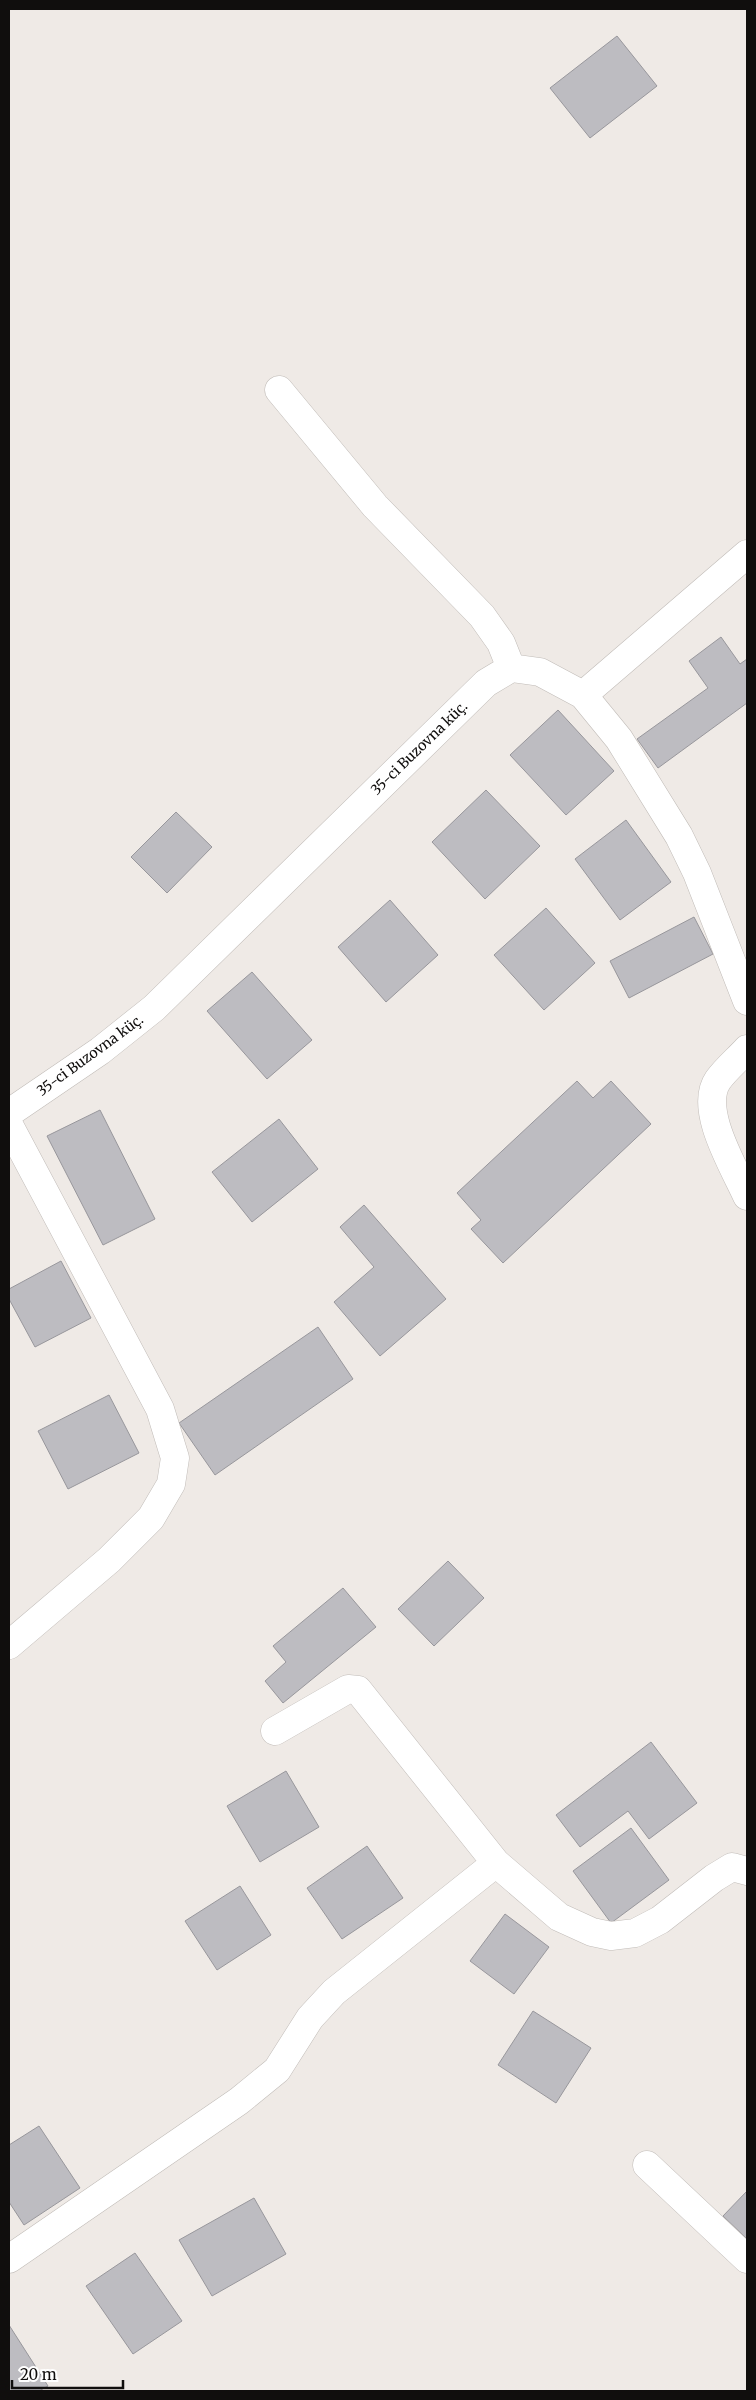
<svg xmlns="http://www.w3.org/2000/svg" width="756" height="2400" font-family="Merriweather,serif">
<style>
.building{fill:#bdbcc1;stroke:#98979c}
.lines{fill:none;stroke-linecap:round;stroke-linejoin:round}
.minor-casing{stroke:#c1bcb8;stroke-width:29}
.minor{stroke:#fff;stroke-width:28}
.labels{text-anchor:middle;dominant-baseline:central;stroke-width:4;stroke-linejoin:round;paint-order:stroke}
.street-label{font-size:14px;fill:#100e0d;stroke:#fff}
</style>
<rect width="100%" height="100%" fill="#efeae6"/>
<path class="building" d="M617 36 657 86 590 138 550 88Z
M721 637 740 664 747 659V703L658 768 637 739 708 688 689 661Z
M558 710 614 771 566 815 510 755Z
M486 790 540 846 485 899 432 842Z
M176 812 212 847 167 893 131 857Z
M626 820 671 882 620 920 575 859Z
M390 900 438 955 386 1002 338 947Z
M546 908 595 963 544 1010 494 955Z
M694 917 713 954 629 998 610 961Z
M252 972 312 1040 267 1079 207 1011Z
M577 1081 593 1098 611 1081 651 1124 503 1263 471 1229 481 1220 457 1193Z
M100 1110 155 1219 103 1245 47 1136Z
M279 1119 318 1169 252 1222 212 1172Z
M364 1205 446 1299 380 1356 334 1302 374 1267 340 1227Z
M61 1261 91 1318 35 1347 9 1299V1289Z
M318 1327 353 1379 215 1475 179 1423Z
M109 1395 139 1453 68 1489 38 1431Z
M448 1561 484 1598 434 1646 398 1609Z
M343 1588 376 1627 283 1703 265 1681 286 1662 273 1646Z
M651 1742 697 1803 649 1839 628 1811 580 1847 556 1815Z
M286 1771 319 1827 260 1862 227 1806Z
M631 1828 669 1880 611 1923 573 1871Z
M367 1846 403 1898 342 1939 307 1888Z
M240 1886 271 1935 217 1970 185 1921Z
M505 1914 549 1947 514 1994 470 1961Z
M533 2011 591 2048 556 2103 498 2065Z
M39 2126 80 2188 24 2225 9 2202V2145Z
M747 2191V2239L723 2216Z
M254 2198 286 2254 212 2296 179 2240Z
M135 2253 182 2321 133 2354 86 2286Z
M9 2325 48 2386 39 2391H9Z"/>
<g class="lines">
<defs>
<path id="minor" d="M279 390 375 506 482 616 501 643 511 668
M583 695 747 554
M747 1049C738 1059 726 1069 718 1080 698 1109 734 1167 747 1196
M9 1113 100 1051 154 1008 486 683 511 668 540 672 583 695 619 739 679 836 697 873 747 1001
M9 1125 160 1409 175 1458 171 1484 151 1518 109 1560 9 1645
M275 1731 348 1689 358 1690 496 1863 559 1917 592 1932 611 1936 635 1933 660 1920 714 1878 732 1867 747 1871
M647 2165 747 2259
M9 2259 239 2101 277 2070 310 2018 334 1992 496 1863"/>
</defs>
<use href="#minor" class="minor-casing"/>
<use href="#minor" class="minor"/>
</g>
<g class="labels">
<g class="street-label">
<text transform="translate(419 748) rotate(-44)">35-ci Buzovna küç.</text>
<text transform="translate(90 1055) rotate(-36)">35-ci Buzovna küç.</text>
</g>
</g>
<rect width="756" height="2400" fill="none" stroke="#100e0d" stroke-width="20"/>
<path d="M12 2380v8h111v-8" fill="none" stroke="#100e0d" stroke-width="2.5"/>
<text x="20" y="2380" font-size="15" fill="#100e0d" stroke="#ffffff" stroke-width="4" paint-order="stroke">20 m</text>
</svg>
